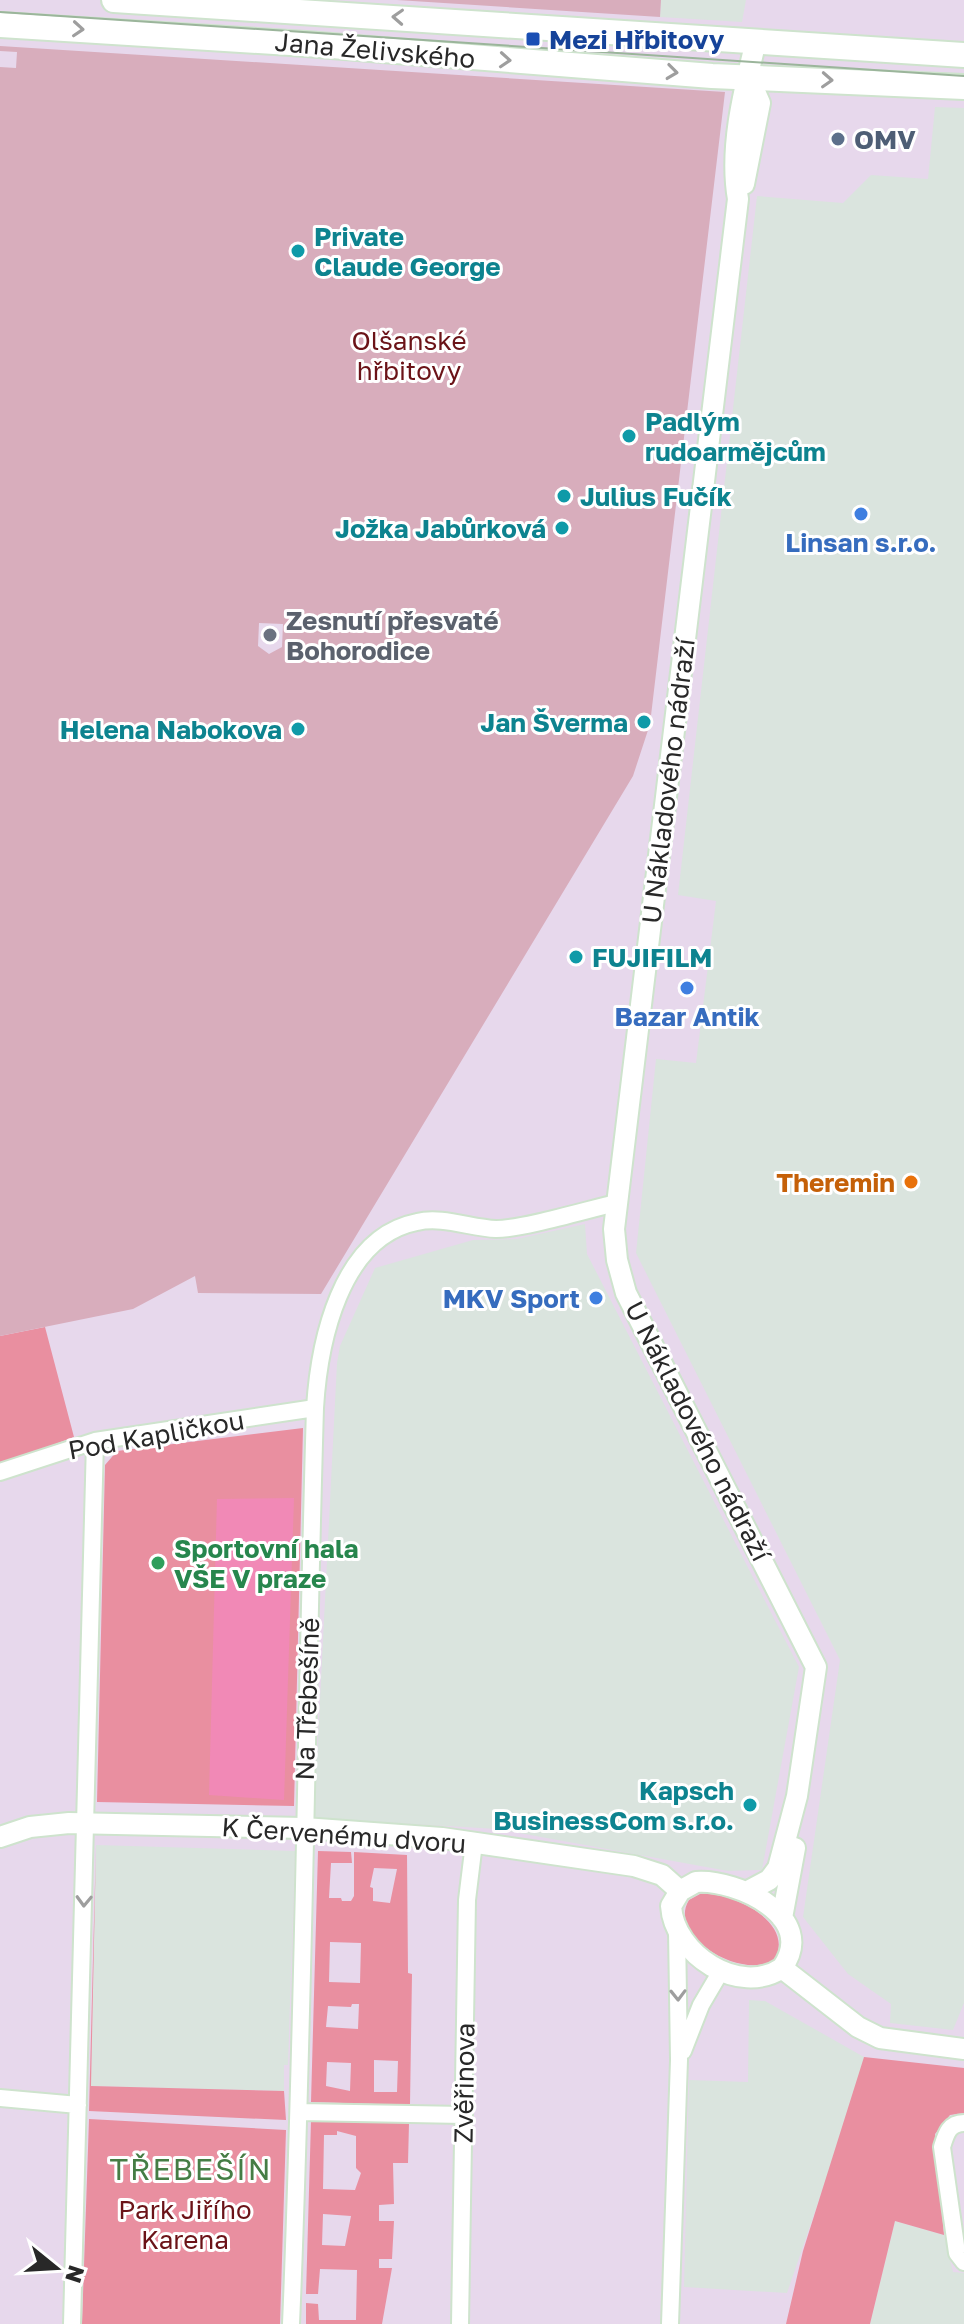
<svg xmlns="http://www.w3.org/2000/svg" width="964" height="2324" font-family="'Golos Text',sans-serif">
<style>
.industrial{fill:#dae4de}
.green{fill:#e98fa0;fill-rule:evenodd}
.cemetery{fill:#d8adbc;fill-rule:evenodd}
.pitch{fill:#f189b6}
.lines{fill:none;stroke-linecap:round;stroke-linejoin:round}
.minor-casing{stroke:#cee3cd;stroke-width:20}
.tertiary-casing{stroke:#cee3cd;stroke-width:24}
.secondary-casing{stroke:#cee3cd;stroke-width:28}
.minor{stroke:#fff;stroke-width:16}
.tertiary{stroke:#fff;stroke-width:20}
.secondary{stroke:#fff;stroke-width:24}
.tram{stroke:#9bb59b;stroke-width:2}
.oneway{stroke:#9e9e9e}
.transit-dot{fill:#1a4fb4;stroke:#fff;stroke-width:3}
.service-dot{fill:#5c6f8a;stroke:#fff;stroke-width:3}
.culture-dot{fill:#0f9aa8;stroke:#fff;stroke-width:3}
.shop-dot{fill:#3f7fe0;stroke:#fff;stroke-width:3}
.worship-dot{fill:#6b7280;stroke:#fff;stroke-width:3}
.food-dot{fill:#e8710a;stroke:#fff;stroke-width:3}
.leisure-dot{fill:#2e9e5b;stroke:#fff;stroke-width:3}
.labels{text-anchor:middle;dominant-baseline:central;stroke-width:6;stroke-linejoin:round;paint-order:stroke}
.transit-label{font-size:26px;font-weight:bold;fill:#164399;stroke:#fff;text-anchor:start}
.street-label{font-size:26px;fill:#282828;stroke:#fff}
.service-label{font-size:26px;font-weight:bold;fill:#4e5e75;stroke:#fff;text-anchor:start}
.culture-label{font-size:26px;font-weight:bold;fill:#0d838f;stroke:#fff;text-anchor:start}
.park-label{font-size:26px;fill:#6b1318;stroke:#fff}
.shop-label{font-size:26px;font-weight:bold;fill:#366cbe;stroke:#fff}
.worship-label{font-size:26px;font-weight:bold;fill:#5b616d;stroke:#fff;text-anchor:start}
.food-label{font-size:26px;font-weight:bold;fill:#c56008;stroke:#fff;text-anchor:end}
.leisure-label{font-size:26px;font-weight:bold;fill:#27864d;stroke:#fff;text-anchor:start}
.quarter-label{font-size:30px;letter-spacing:2px;fill:#467d45;stroke:#fff}
</style>
<rect width="100%" height="100%" fill="#e7d8ec"/>
<path class="industrial" d="M661 0H746L742 22 660 17Z
M935 107 964 108V2003L953 2030 890 2023 891 2004 848 1974 803 1917 840 1660 636 1253 656 1059 696 1063 716 901 678 895 757 196 843 203 871 175 928 179Z
M585 1224 587 1254 799 1667 762 1870 728 1871 497 1829 314 1818 337 1363 340 1346 375 1268 473 1240 517 1239Z
M96 1845 295 1851 288 2065H284V2091L91 2086Z
M749 2000 765 2001 864 2057 852 2104 787 2293 684 2287 689 2080 748 2082Z
M895 2221 944 2235 953 2272 964 2273V2324H870Z"/>
<path class="green" d="M45 1327 74 1437 0 1465V1336Z
M303 1428 294 1806 97 1802 105 1465 117 1451Z
M96 1845 91 2086 284 2091 286 2120 89 2111Z
M318 1851 351 1852 352 1863H331L329 1898H341L342 1901H351L354 1896V1852L407 1855 408 1973 412 1974 410 2105 311 2102ZM374 1868 397 1869 390 1903 373 1901V1888L370 1887ZM330 1942 361 1943 360 1983 329 1982ZM352 2004H359L358 2029 326 2027 328 2006 351 2007ZM374 2060 398 2061 397 2092H374ZM327 2062 351 2063 350 2091 326 2086Z
M700 1894C730 1891 795 1921 775 1959 745 1982 666 1937 689 1900Z
M864 2057 964 2068V2113L950 2115 935 2134 944 2235 895 2221 870 2324H786L803 2251Z
M89 2119 286 2130 280 2324H82Z
M311 2121 409 2123 408 2163H393L394 2204 379 2205V2221H394L392 2259H379V2268H392L382 2324H306V2303L318 2304 319 2320H356L357 2270 320 2269 318 2294H306ZM337 2131 356 2136V2168L361 2173 355 2190 323 2189 324 2135H337ZM323 2214 351 2216 345 2246 322 2245Z"/>
<path class="cemetery" d="M397 0H661L660 17Z
M0 46 725 92 650 724 633 776 321 1294 198 1293 195 1276 133 1309 0 1336V67L16 68 17 52 0 51ZM259 623 283 624 282 647 269 654 258 646Z"/>
<path class="pitch" d="M294 1498 284 1800 209 1795 217 1499Z"/>
<g class="lines">
<defs>
<path id="minor" d="M0 1472 95 1441 315 1408
M683 2051 701 2005 721 1971
M0 2098 78 2105
M300 2112 464 2115
M964 2123C949 2123 946 2134 942 2147L957 2253 964 2262
M72 2324 95 1441
M291 2324C304 2019 306 1713 315 1408 319 1343 340 1237 417 1222 442 1216 471 1228 496 1229 523 1229 586 1210 616 1203
M460 2324 467 1900 474 1843
M670 2324 679 2060 677 1931"/>
<path id="tertiary" d="M744 184 760 103 749 78
M0 1837 30 1827 69 1823 304 1828 442 1838 634 1866 662 1875 680 1891
M696 1882C737 1879 819 1917 782 1968 739 1997 674 1954 671 1906L680 1891Z
M748 1891 769 1880 778 1868 797 1796 816 1667 626 1293 617 1260 614 1229 738 199C729 148 744 90 756 41
M782 1918 795 1848
M782 1968 858 2027 880 2038 964 2049"/>
<path id="secondary" d="M114 0 964 55
M0 25 306 44 712 76 964 87"/>
</defs>
<use href="#minor" class="minor-casing"/>
<use href="#tertiary" class="tertiary-casing"/>
<use href="#secondary" class="secondary-casing"/>
<use href="#minor" class="minor"/>
<use href="#tertiary" class="tertiary"/>
<use href="#secondary" class="secondary"/>
<path class="tram" d="M0 12 964 76"/>
</g>
<defs><path id="oneway-chevron" d="M-2-3.5L2.5 0L-2 3.5" fill="none" stroke-width="1.6" stroke-linecap="round" stroke-linejoin="round" transform="scale(2)"/></defs>
<g class="oneway">
<use href="#oneway-chevron" transform="translate(398 17) rotate(-177)"/>
<use href="#oneway-chevron" transform="translate(78 29) rotate(4)"/>
<use href="#oneway-chevron" transform="translate(505 60) rotate(4)"/>
<use href="#oneway-chevron" transform="translate(672 72) rotate(7)"/>
<use href="#oneway-chevron" transform="translate(827 80) rotate(3)"/>
<use href="#oneway-chevron" transform="translate(84 1901) rotate(92)"/>
<use href="#oneway-chevron" transform="translate(678 1995) rotate(89)"/>
</g>
<rect class="transit-dot" x="525" y="31" width="16" height="16" rx="4"/>
<circle class="service-dot" cx="838" cy="139" r="8"/>
<g class="culture-dot">
<circle cx="298" cy="251" r="8"/>
<circle cx="629" cy="436" r="8"/>
<circle cx="564" cy="496" r="8"/>
<circle cx="562" cy="528" r="8"/>
<circle cx="644" cy="722" r="8"/>
<circle cx="298" cy="729" r="8"/>
<circle cx="576" cy="957" r="8"/>
<circle cx="750" cy="1805" r="8"/>
</g>
<g class="shop-dot">
<circle cx="861" cy="514" r="8"/>
<circle cx="687" cy="988" r="8"/>
<circle cx="596" cy="1298" r="8"/>
</g>
<circle class="worship-dot" cx="270" cy="635" r="8"/>
<circle class="food-dot" cx="911" cy="1182" r="8"/>
<circle class="leisure-dot" cx="158" cy="1563" r="8"/>
<g class="labels">
<g class="transit-label">
<text x="549" y="39">Mezi Hřbitovy</text>
</g>
<g class="street-label">
<text transform="translate(375 50) rotate(5)">Jana Želivského</text>
<text transform="translate(668 781) rotate(-83)">U Nákladového nádraží</text>
<text transform="translate(698 1431) rotate(63)">U Nákladového nádraží</text>
<text transform="translate(156 1435) rotate(-10)">Pod Kapličkou</text>
<text transform="translate(307 1699) rotate(-88)">Na Třebešíně</text>
<text transform="translate(344 1835) rotate(4)">K Červenému dvoru</text>
<text transform="translate(464 2083) rotate(-89)">Zvěřinova</text>
</g>
<g class="service-label">
<text x="854" y="139">OMV</text>
</g>
<g class="culture-label">
<text x="314" y="236">Private<tspan x="314" dy="30">Claude George</tspan></text>
<text x="645" y="421">Padlým<tspan x="645" dy="30">rudoarmějcům</tspan></text>
<text x="580" y="496">Julius Fučík</text>
<text x="546" y="528" text-anchor="end">Jožka Jabůrková</text>
<text x="628" y="722" text-anchor="end">Jan Šverma</text>
<text x="282" y="729" text-anchor="end">Helena Nabokova</text>
<text x="592" y="957">FUJIFILM</text>
<text x="734" y="1790" text-anchor="end">Kapsch<tspan x="734" dy="30">BusinessCom s.r.o.</tspan></text>
</g>
<g class="park-label">
<text x="409" y="340">Olšanské<tspan x="409" dy="30">hřbitovy</tspan></text>
<text x="185" y="2209">Park Jiřího<tspan x="185" dy="30">Karena</tspan></text>
</g>
<g class="shop-label">
<text x="861" y="542">Linsan s.r.o.</text>
<text x="687" y="1016">Bazar Antik</text>
<text x="580" y="1298" text-anchor="end">MKV Sport</text>
</g>
<g class="worship-label">
<text x="286" y="620">Zesnutí přesvaté<tspan x="286" dy="30">Bohorodice</tspan></text>
</g>
<g class="food-label">
<text x="895" y="1182">Theremin</text>
</g>
<g class="leisure-label">
<text x="174" y="1548">Sportovní hala<tspan x="174" dy="30">VŠE V praze</tspan></text>
</g>
<g class="quarter-label">
<text x="191" y="2169">TŘEBEŠÍN</text>
</g>
</g>
<g transform="translate(56 2268) rotate(108)" stroke="#ffffff" stroke-width="6" paint-order="stroke">
<path d="M0-6L14 30L0 20L-14 30Z" fill="#282828"/>
<text y="-12" font-size="22" font-weight="bold" text-anchor="middle" fill="#282828">N</text>
</g>
</svg>
